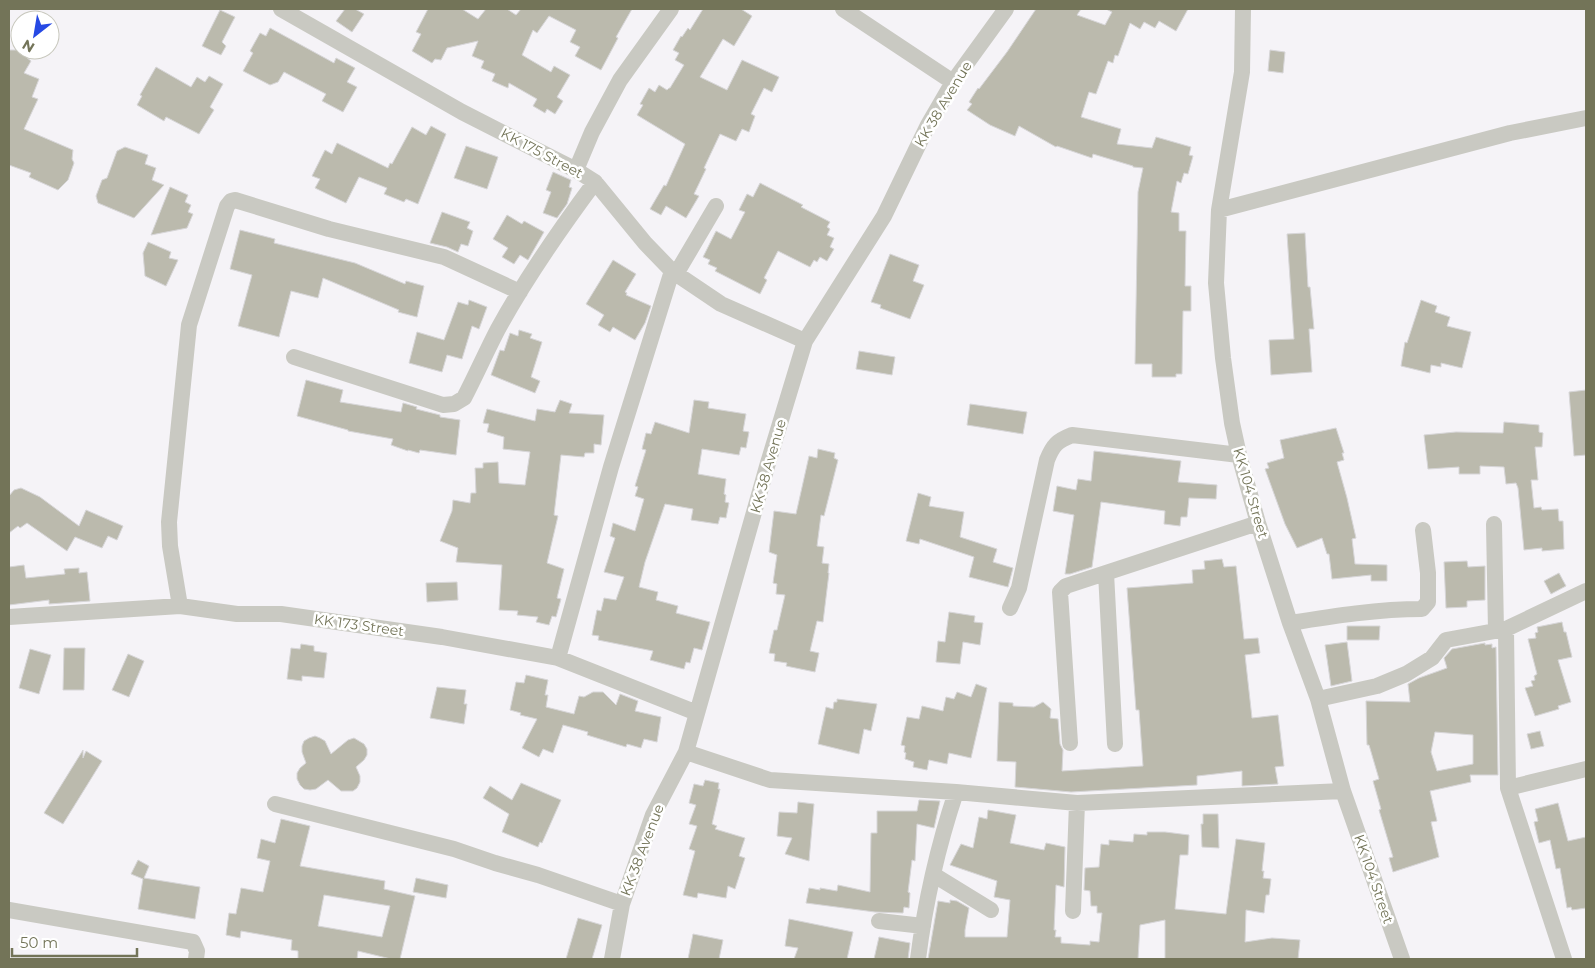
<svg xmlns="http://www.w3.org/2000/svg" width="1595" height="968" font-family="Montserrat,sans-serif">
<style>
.building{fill:#bbbaad;stroke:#d7d6d8;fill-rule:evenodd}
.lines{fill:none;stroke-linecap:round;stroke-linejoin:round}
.minor{stroke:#c9c9c2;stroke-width:16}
.labels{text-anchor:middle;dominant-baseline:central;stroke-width:5;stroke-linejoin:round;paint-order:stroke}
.street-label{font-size:14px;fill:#737458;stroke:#fff}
</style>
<rect width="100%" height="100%" fill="#f5f3f7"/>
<path class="building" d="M345 9H355L364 14 352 32 336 21Z
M428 9H462L478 19 486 9H507L516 15 521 9H632L616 37 618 38 601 70 575 56 580 47 570 42 576 30 549 16 537 33 533 30 522 55 551 72 554 66 570 75 557 97 563 101 555 114 547 109 545 113 533 106 537 99 509 83 508 88 492 81 495 74 481 68 484 61 472 56 478 41 447 48 441 60 435 59 432 63 412 51 421 34 416 32Z
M703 9H741L752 16 734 46 723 39 700 77 727 90 742 60 779 77 772 92 764 88 751 114 755 116 749 132 742 129 736 141 720 134 704 168 706 169 694 194 699 196 686 218 666 206 661 215 650 209 664 185 666 186 685 144 637 115 643 105 640 104 649 88 655 92 659 85 667 90 669 88H670L684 65 675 60 679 53 673 50 681 36 682 37 688 28 690 30Z
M1036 9H1081L1077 15 1105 25 1112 12 1106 9H1188L1176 31 1159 21 1155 28 1144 22 1140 29 1130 23 1118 56 1115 55 1113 63 1108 61 1096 94 1089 92 1081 117 1121 129 1117 144 1152 148 1156 137 1191 147 1189 155 1193 156 1188 174 1184 173 1181 183 1177 181 1171 212 1179 213V231H1186L1185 286H1191V311H1183L1182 374H1176V377H1152V364H1135L1138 192 1143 168 1133 167V166L1093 154 1092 158 1057 146 1056 147 1019 126 1015 136 990 125 967 110 972 104 969 102 978 88 979 89 1007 52Z
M220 10 235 17 222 42 226 46 221 55 202 46Z
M270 28 334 63 336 58 355 68 347 82 357 87 343 112 322 101 326 94 284 72 278 82 270 85 243 71 253 53 250 51 260 33 266 36Z
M9 50H31L26 57 31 61 24 73 39 79 32 97 38 99 24 129 73 150 72 159 74 163 68 180 58 190 29 177 31 173 9 165Z
M1270 50 1285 52 1283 73 1268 71Z
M156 67 191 87 197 77 205 82 209 76 223 84 210 107 214 110 199 134 166 117 164 121 137 105 142 96 140 95Z
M431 126 446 134 418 204 406 199 404 202 384 194 387 188 359 177 346 203 315 188 320 179 312 176 325 150 332 154 337 143 388 168 390 163 392 164 412 127 426 135Z
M466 146 498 157 487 189 454 178Z
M125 147 148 155 145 164 156 168 152 180 164 185 134 218 98 203 96 196 102 180 107 178 117 151Z
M553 172 571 180 569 187 572 188 567 204 557 218 543 213 551 192 546 190Z
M760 183 803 205 801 207 830 222 827 227 830 229 827 235 834 238 830 247 834 249 827 261 820 257 817 262 814 260 810 267 778 251 764 278 767 280 760 294 715 271 717 268 708 264 710 260 703 257 716 231 731 239 745 212 739 210 747 194 753 197Z
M170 187 188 195 185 202 191 205 188 212 193 214 187 228 151 235Z
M442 212 470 222 467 228 473 231 468 246 461 244 458 252 447 247 430 243Z
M507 215 522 224 524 221 544 232 528 260 520 255 514 264 502 257 508 248 493 239Z
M240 230 275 239 274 243 355 263 405 284 406 281 424 286 417 317 398 312 399 310 323 278 318 298 291 291 279 337 238 326 252 275 230 269Z
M1305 233 1308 287H1310L1314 329H1309L1312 372 1271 375 1269 340 1294 339 1287 234Z
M148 242 171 252 169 258 178 260 166 286 145 276 143 253Z
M890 254 919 265 913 281 924 285 910 319 880 308 881 305 871 302Z
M613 260 636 274 625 292 627 293 626 295 651 306 645 323 635 340 613 327 610 332 598 325 604 315 586 304Z
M469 300 487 307 479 329 472 326 462 359 447 355 442 372 409 363 417 332 444 340 458 302 468 305Z
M1421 300 1437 306 1435 312 1450 317 1447 326 1471 332 1462 368 1441 363V367L1431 365 1430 373 1401 366 1405 342 1407 343Z
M519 330 532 334 530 338 542 342 531 377 540 381 535 393 491 375 500 350 504 351 510 333 518 336Z
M859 351 895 357 892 375 856 369Z
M306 380 343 390 340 402 401 412 403 403 417 407 416 409 440 415V417L460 420 456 455 420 450 419 453 408 450V451L391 445 393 439 348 431V430L297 416Z
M1586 390V455L1574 456 1569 392Z
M560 400 572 404 569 413 604 415 601 445 594 444V453H585L584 457 561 455 554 515 558 516 547 563 564 569 557 598 561 599 556 617 552 616 549 625 536 622 538 617 517 615 518 611 499 610 502 565 456 562 458 548 440 541 452 511 453 500 470 503 471 493H476L475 468H483V463L498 462 499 483 525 485 530 452 503 449 504 437 487 432 489 424 483 423 487 409 535 421 537 409 555 412Z
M694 400 709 402 708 408 746 414 743 431 749 432 746 448 741 447 739 455 702 449 698 474 726 479 724 494 726 495 725 502 729 503 726 518 720 517 718 524 691 520 693 509 665 504 645 562 639 587 658 592 656 600 678 606 676 613 710 622 702 650 694 648 690 663 686 662 684 669 650 660 653 651 598 640 599 636 592 635 597 610 601 611 604 598 616 600 624 577 604 572 615 538 610 536 613 523 635 531 644 499 635 496 638 487 635 486 646 450 642 449 646 433 651 434 655 422 689 433Z
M970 404 1027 412 1023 434 967 425Z
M1504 422 1539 425V432L1543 433 1542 447H1535L1538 480H1531L1534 508 1541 507 1542 510 1558 509 1559 521H1563L1564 549 1542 551V548L1524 550 1518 488 1516 483 1506 484 1504 467 1480 466V474H1459V467L1428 469 1424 435 1456 432 1503 433Z
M1336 428 1344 453H1342L1344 460 1337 462 1347 498 1356 538 1352 539 1355 564 1387 565V581H1371V575L1332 579 1329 554H1327L1322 538 1297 548 1285 524 1265 469 1269 468 1267 463 1284 458 1280 440Z
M818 449 835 453 834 458 838 460 824 516 821 515 817 546 824 547 822 563 829 564 828 573H829L823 622 817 621 810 651 819 653 815 672 786 666 787 663 774 661 775 654 769 653 774 630H777L785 595 776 594 777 584 773 583 777 555 769 552 774 511 796 514 809 456 817 458Z
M1094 451 1181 461 1178 482 1217 485 1216 499 1189 498 1187 517H1181L1180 526 1164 524 1165 511 1101 502 1092 567 1070 574H1065L1074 515 1053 511 1057 486 1076 490 1078 479 1091 481Z
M21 488 40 497 79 526 86 510 123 526 117 540 108 536 102 548 75 537 67 551 27 523 20 528 18 526 9 533V496L14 490Z
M918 493 931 497 929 506 964 512 960 537 997 549 993 562 1013 568 1008 587 969 577 974 557 920 539 919 544 906 541Z
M1222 559 1224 567 1236 566 1244 639 1258 638 1260 653 1245 655 1252 718 1278 715 1284 766 1275 767 1278 784 1242 786V771L1197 776V785L1071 792 1015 787 1016 762 997 761 999 702 1013 703V706L1034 707 1043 702 1051 709 1050 718 1058 719 1060 744 1063 750 1062 771 1143 766 1139 710H1136L1127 588 1193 583 1192 570 1205 569 1204 561Z
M1467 561 1468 567 1485 566V600L1467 601V607L1446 608 1444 562Z
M24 565 26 578 65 574 64 569 79 568V573L87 572 90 601 49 604V600L9 605V567Z
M1559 573 1566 586 1551 594 1544 581Z
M457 582 458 600 427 602 426 583Z
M949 612 975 616 974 622 983 623 980 645 963 642 960 664 936 662 938 641 945 642Z
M1562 622 1564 632H1566L1572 657 1558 660 1571 702 1558 706 1559 709 1535 716 1525 688 1533 686 1531 681 1535 680 1534 676 1537 674 1528 639 1536 638 1535 633 1538 632 1537 627Z
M1347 626H1380L1379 640H1347Z
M1347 642 1352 681 1331 686 1325 645Z
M1485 643V645L1492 644V648L1496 647 1498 775H1470L1471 782 1430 791 1437 821 1431 822 1439 857 1393 872 1389 858 1393 857 1379 810 1381 809 1373 781 1379 779 1369 745H1367L1366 701 1410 702 1408 684 1419 678 1447 668 1444 658 1452 649ZM1435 732 1473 735V764L1437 771 1431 752Z
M301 644 314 646V651L327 653 324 678 302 676V681L287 679 291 648 300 649Z
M64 648H85L84 690H63Z
M30 649 51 655 39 694 19 688Z
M128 654 144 661 129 697 112 690Z
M526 675 548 680 545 695H548L546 707 574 714 579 696 584 697 593 692H603L616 705 620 694 638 701 635 711 661 717 657 742 644 739 641 748 627 744 626 747 587 735 588 732 563 725 553 753 543 749 539 757 522 748 537 719 520 715 521 713 510 710 516 682 524 683Z
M976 684 987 688 971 758 949 753 947 764 929 760 927 770 913 767 914 762 905 759 906 753 904 752 905 746 901 745 907 717 919 719 922 706 943 711 946 697 954 699 957 692 971 697Z
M437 687 466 690 464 704H467L464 724 430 718Z
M837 699 877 704 871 731 864 729 859 754 818 744 826 707 833 709 834 702H837Z
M1540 731 1544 746 1531 749 1527 734Z
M315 736 320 738 325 741 331 754 348 740 354 738 364 744 367 749V755L364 760 356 767 360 776V782L357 788 353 791H341L328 780 316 789 310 790 304 789 300 785 297 779V773L300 768 306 763 302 752V746L304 741 309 738Z
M83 750V758L86 751 102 761 63 824 44 813Z
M705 780 719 783 718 789H720L712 824 717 826 715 829 745 838 739 856 745 858 735 889 728 886 726 898 698 893 697 898 683 895 695 851 689 849 697 826 689 824 696 805 689 803 694 784 703 786Z
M521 783 561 800 542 843 540 842 538 847 502 832 509 814 483 798 490 786 512 800Z
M919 800 940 801 934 828 917 824 915 861 912 860 908 892 910 893 909 908 904 907 903 913 875 912 806 903 809 888 820 890V888L837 891 838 885 870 892 871 833H877V811H917Z
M798 802 814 804 809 861 785 854 792 838 777 836 779 812 797 813Z
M1558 803 1568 841 1586 837V908L1572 910 1571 907 1567 908 1560 868 1556 869 1550 840 1539 843 1534 822 1538 821 1535 809Z
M988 810 1016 815 1010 843 1044 850 1046 843 1065 847 1064 887 1056 885 1054 930H1056L1055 937H1061V943L1090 945V941L1099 942 1102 913H1097V906H1091L1090 891 1084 890 1085 868 1099 867 1101 844 1109 845V840L1133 842 1134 834 1147 835V832H1165L1189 835 1188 855H1180L1175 909 1226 914 1236 839 1265 843 1262 871H1264L1263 878 1271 879 1269 895H1266L1264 913 1246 910 1245 942 1272 938 1300 940 1298 959H1165V920L1140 925 1138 959H928L938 901 950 903V900L957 901 969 908 965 930V937H1007L1010 900 994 897 997 881 950 865 961 844 973 848 979 817 987 819Z
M1203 814H1218L1219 848 1202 847 1201 824H1203Z
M281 819 310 826 300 866 385 881 384 889 415 896 400 959H391L358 951 357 959H298V951L291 950 292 940 241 931 240 938 226 935 229 913 236 914 241 888 263 892 270 861 257 858 261 839 275 843ZM324 895 390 906 382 937 318 926Z
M138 860 149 866 144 878 200 887 195 919 138 909 143 879 131 874Z
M416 878 448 885 446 898 413 892Z
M578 918 602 925 592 959H566Z
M789 919 853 932 847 959H794L798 948 785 946Z
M693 934 723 940 719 959H688Z
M879 937 910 943 908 959H874Z"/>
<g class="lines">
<path class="minor" d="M281 9 462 112 576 170 595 182 645 243 672 271 721 304 805 341
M843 9 953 82
M1243 9 1242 72 1219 210 1216 283 1223 358 1232 423 1239 455 1258 523 1290 623 1318 699 1343 791 1402 959
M576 170 592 132 620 80 671 9
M1219 210 1510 133 1586 118
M676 274 716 206
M294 357 443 405 454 404 464 398C476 375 486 352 498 329 526 278 560 229 595 182
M1494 524 1496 631
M1106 573 1115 744
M180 606 170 546 169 522 189 325 227 206 231 201 235 200 329 229 444 257 520 292
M1010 608 1019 588 1047 460C1053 445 1057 441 1072 435L1239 455
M9 617 180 606 237 614H281L442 637 558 658 697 713
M1290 623C1334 616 1378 609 1422 609L1428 602V573L1423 530
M1506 629 1508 788
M558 658 611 467 672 271
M1318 699 1377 686 1406 674 1432 658 1446 640 1506 629 1586 591
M1070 743 1060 592 1066 586 1258 523
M686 752 770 780 956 792 1077 803 1343 791
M275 804 454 849 495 863 538 875 622 904
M934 875 991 910
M9 910 193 942 197 951 196 959
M1073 911 1077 803
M879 921 923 926
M612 959 622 904 653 815 686 752 768 463 805 341 884 216 928 125 953 82 1006 9
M918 959C925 903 938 846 956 792
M1564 959 1508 788 1586 769"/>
</g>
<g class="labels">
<g class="street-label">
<text transform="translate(943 104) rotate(-59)">KK 38 Avenue</text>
<text transform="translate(542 153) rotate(28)">KK 175 Street</text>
<text transform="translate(768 466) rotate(-74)">KK 38 Avenue</text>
<text transform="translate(1251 493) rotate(74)">KK 104 Street</text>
<text transform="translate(359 625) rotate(8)">KK 173 Street</text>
<text transform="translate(642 850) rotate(-69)">KK 38 Avenue</text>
<text transform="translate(1374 879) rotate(71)">KK 104 Street</text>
</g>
</g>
<rect width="1595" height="968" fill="none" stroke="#737458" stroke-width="20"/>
<g transform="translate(35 35) rotate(211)"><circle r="24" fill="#ffffff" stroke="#c7c7bc"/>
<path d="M0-4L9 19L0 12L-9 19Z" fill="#2649e4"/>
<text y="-8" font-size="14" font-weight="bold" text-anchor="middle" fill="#737458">N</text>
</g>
<path d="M12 948v8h125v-8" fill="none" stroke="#737458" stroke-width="2.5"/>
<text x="20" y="948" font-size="15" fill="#737458" stroke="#ffffff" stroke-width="4" paint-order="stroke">50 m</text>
</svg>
